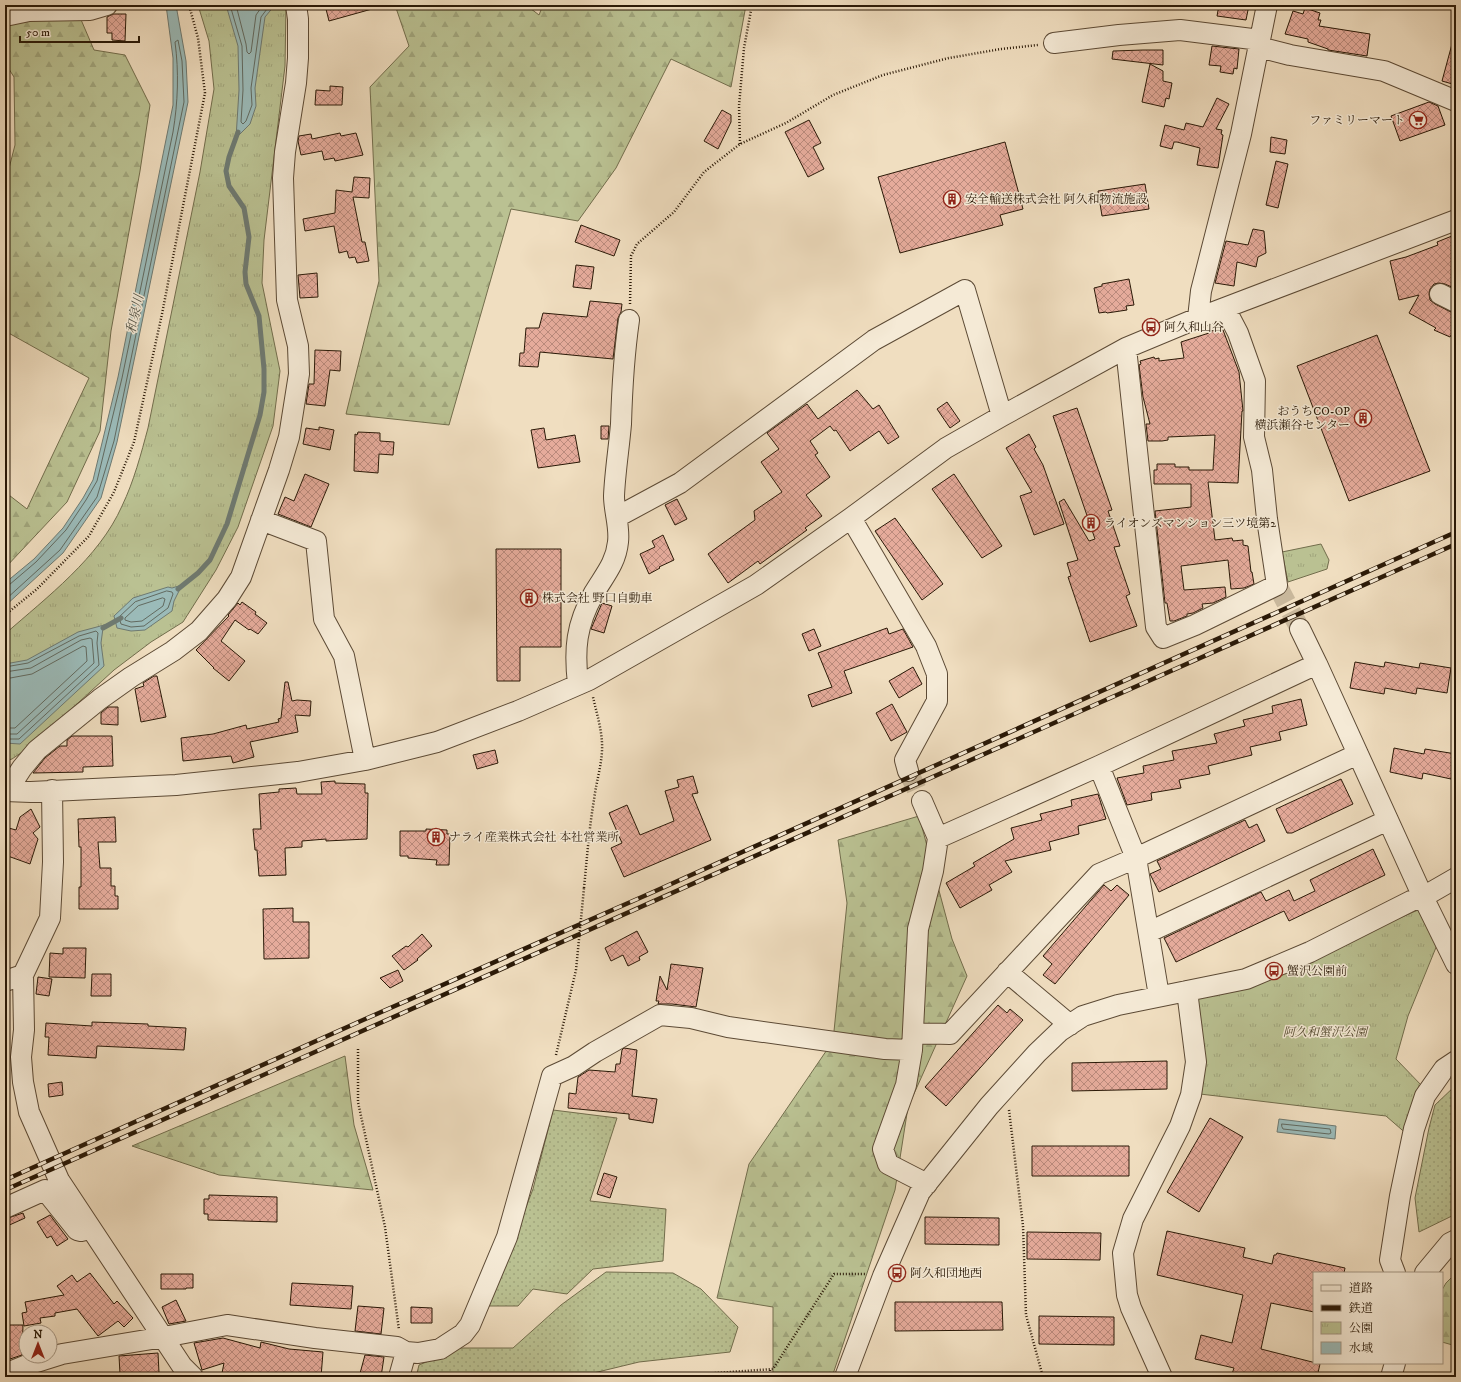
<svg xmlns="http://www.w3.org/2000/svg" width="1461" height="1382" font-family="'IM FELL DW Pica','Noto Serif JP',serif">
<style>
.grass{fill:url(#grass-dots);stroke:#726d4c}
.forest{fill:url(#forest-firs);stroke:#726d4c}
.park{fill:url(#park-tufts);stroke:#726d4c}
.water{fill:#9bbbb9;stroke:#6e7a72}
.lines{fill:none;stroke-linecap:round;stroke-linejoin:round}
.shore{stroke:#626a60;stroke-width:1}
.stream{stroke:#6e7a72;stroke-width:5}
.building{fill:url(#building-cross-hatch);stroke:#2a1907}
.minor-tunnel{stroke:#c8b79b;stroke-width:20;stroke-dasharray:20 10;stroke-linecap:butt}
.minor-casing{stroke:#5c4a35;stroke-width:22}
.path{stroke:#2a1907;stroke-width:2.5;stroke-dasharray:1 2;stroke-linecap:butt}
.minor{stroke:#f5ead6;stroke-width:20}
.rail-casing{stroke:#2a1907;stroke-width:4.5}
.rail{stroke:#f5ead6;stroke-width:3;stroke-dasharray:9;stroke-linecap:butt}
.path-bridge{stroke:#2a1907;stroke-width:2.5;stroke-dasharray:1 2;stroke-linecap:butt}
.labels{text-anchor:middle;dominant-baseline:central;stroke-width:3;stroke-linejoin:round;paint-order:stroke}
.poi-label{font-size:12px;fill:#2a1907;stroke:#f5ead6;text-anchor:start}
.park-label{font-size:12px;font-style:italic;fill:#554b31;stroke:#f5ead6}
.water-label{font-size:13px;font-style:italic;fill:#525245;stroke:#f5ead6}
</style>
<defs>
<pattern id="grass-dots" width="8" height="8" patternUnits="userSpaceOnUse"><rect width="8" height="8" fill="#bac192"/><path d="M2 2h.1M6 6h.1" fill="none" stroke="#a0a57c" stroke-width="1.8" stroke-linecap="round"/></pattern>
<pattern id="forest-firs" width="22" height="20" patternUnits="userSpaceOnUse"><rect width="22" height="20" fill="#bac192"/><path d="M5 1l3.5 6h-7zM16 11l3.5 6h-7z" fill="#a0a57c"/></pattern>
<pattern id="park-tufts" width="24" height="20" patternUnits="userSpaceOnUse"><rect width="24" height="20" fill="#bac192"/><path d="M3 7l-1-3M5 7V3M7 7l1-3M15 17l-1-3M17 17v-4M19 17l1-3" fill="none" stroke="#a0a57c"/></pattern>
<pattern id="building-cross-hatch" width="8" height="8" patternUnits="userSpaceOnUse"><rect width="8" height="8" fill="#e5ab9b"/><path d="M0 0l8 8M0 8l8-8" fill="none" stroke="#ba8a7c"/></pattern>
</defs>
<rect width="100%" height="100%" fill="#f0dec0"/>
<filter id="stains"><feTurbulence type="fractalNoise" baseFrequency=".005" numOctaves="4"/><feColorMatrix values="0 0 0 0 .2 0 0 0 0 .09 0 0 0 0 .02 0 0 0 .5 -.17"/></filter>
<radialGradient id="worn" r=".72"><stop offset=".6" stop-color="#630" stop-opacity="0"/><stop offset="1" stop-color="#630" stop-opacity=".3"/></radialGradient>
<path class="grass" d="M1456 1085V1214L1419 1232 1415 1198 1429 1128 1435 1105Z
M553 1110 617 1118 590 1201 666 1209 663 1261 593 1269 567 1294 533 1289 518 1306H488L533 1189Z
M606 1272 673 1273 701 1289 738 1327 730 1352 639 1362 577 1377H416L419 1365 460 1348H513L561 1305Z"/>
<path class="forest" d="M395 5H526L539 15 543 5H746L731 87 671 59 616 168 578 221 511 209 449 425 346 414 379 281 370 87 409 46Z
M79 15 94 50 125 55 150 105 140 171 111 331 100 431 67 502 5 568V492L27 509 89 378 5 331V184L15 145 14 77 5 63V28L13 22Z
M919 816 952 939 967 976 908 1107 895 1190 832 1377H773V1307L717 1298 749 1164 833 1041 847 903 838 840Z
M345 1056 354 1125 373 1190 219 1175 132 1146Z
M1456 1273V1346L1442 1342V1290L1446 1283Z"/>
<path class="park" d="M198 5H286L285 66 264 240 262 283 280 371 273 426 238 527 216 570 183 622 151 642 114 670 31 746 12 759 5 761V634C47 597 99 558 122 506 134 481 141 454 148 428L200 172 214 89 209 41Z
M1321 544 1329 560 1327 569 1288 582 1282 552Z
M1418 910 1437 945 1408 1016 1396 1059 1423 1087 1409 1136 1386 1116 1200 1094 1193 996 1246 985Z"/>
<path class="water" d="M166 5H176L186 61 188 102 117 442 101 498 63 553 5 606V583L34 559 63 528 83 498 93 480 118 377 173 105V58Z
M226 5H275L265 17 255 88 256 106 250 124 236 138 239 90 238 46Z
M182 585 174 601 172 611 145 630 131 631 117 628 114 616 133 598 168 587 172 588Z
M108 624 103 628 101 643 104 666 20 744 5 743V664L27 660 78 632Z
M1279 1119 1336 1126 1335 1139 1277 1132Z"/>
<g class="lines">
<path class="shore" d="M230 5 242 46 243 90 241 122 243 124 246 121 252 105 251 88 261 17 270 5
M236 5 246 44 247 52 249 54 251 52 256 15 263 5
M5 586 9 585 36 562 66 530 86 500 97 481 122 378 173 132C178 102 179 72 175 42L178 40 182 61 184 102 114 441 97 497 60 550 5 600
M167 591 172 592 173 594 168 608 144 626 131 627 121 624 119 617 135 602Z
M163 598 165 599 163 606 142 621 131 622 125 620V618L138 606Z
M5 667 28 663 79 636 96 631 98 633 97 643 99 665 19 739H5
M5 672 31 668 81 640 90 638 92 639 94 663 17 734H5
M5 679 32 674 83 646 86 647 87 661 15 728H5
M1282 1124 1330 1129 1331 1133 1329 1134 1283 1129 1282 1127Z"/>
<path class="stream" d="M178 589 198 573 210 560 227 524 260 415 264 392V369L259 316 246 284 245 272 249 237 244 208 229 186 226 171 229 157 238 132
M103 628 121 618"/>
</g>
<path class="building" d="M325 5H371L372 9 329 21Z
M1219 5H1249L1246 20 1217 16Z
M1305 8 1320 13 1318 20H1321L1319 26 1370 34 1367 56 1328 50V49L1308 42V39L1285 34 1293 11 1303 14Z
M113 14H126L125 41 112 40V33H107V17Z
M1452 44 1456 45V85L1442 81Z
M1212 46 1239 49 1237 69 1234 68 1233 74 1220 72 1221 66 1209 65Z
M1143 50H1163V65L1112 59 1113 51Z
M1150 64 1163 71V81L1172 83 1169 99 1166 98 1164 107 1142 102Z
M330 86 343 87 342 105H315L316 90 330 91Z
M1217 98 1229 104 1216 129 1222 130 1221 134 1223 135 1218 168 1197 165 1200 148 1177 142H1174L1172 149 1160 146 1165 125 1184 130 1186 123 1203 127Z
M1429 102 1438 106 1445 125 1400 141 1391 116Z
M722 110 731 115V122L718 149 704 141Z
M809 120 821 143 813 147 824 169 808 177 785 132Z
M340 133 341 136 356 133 363 155 335 161 334 158 324 160 322 151 301 155 298 141 299 136 311 134 312 139Z
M1271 137 1287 140 1285 154 1270 152Z
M1005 142 1023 209 1000 215 1003 225 900 253 878 177Z
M1276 161 1288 164 1278 208 1266 205Z
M354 177 370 178 369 198 353 197 362 242H365L369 261 357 263 355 257 349 258 347 251 339 253 334 226 305 231 303 219 335 213 336 190 352 192Z
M1145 184 1149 209 1102 216 1098 191Z
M581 225 620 240 614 256 575 242Z
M1253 229 1264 231 1266 253 1258 257 1256 267 1237 262 1234 286 1215 283 1226 241 1248 245Z
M1452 236 1456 245V289L1445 284 1439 283 1434 284 1430 289 1429 294 1430 300 1435 304 1451 312 1456 313V337L1451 335 1450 337 1434 330 1436 328 1409 313 1419 295 1399 300 1390 261 1406 257 1438 245 1437 242Z
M576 265 594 267 591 289 573 287Z
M317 273 318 297 300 298 298 275Z
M1129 279 1134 305 1126 306 1127 310 1107 313 1106 312 1099 313 1094 288 1102 286V284Z
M590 301 622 304 621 312 618 318 613 359 540 352 538 367 519 366 520 353H524L526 328H539L543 313 587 317Z
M1223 330 1239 372 1243 411H1242L1238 483 1208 482 1215 540 1232 538 1233 541 1243 540V545L1248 546 1251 572H1252L1254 584 1244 588 1231 589 1228 560 1181 566 1184 590 1225 587 1226 597 1213 603 1202 604 1203 608 1193 613 1187 614V616L1174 621H1170L1167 603H1165L1155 511 1191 507V484H1154V470H1157V464H1175V467H1189V470H1213L1215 435 1168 437V440L1162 441H1148L1146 424H1150L1143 397 1139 365 1141 364 1140 361 1154 357 1155 359 1159 358V361L1184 358 1181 342 1209 333V331Z
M1377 335 1430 471 1349 501 1297 366Z
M315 350 341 351 340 371 330 370 325 406 306 404 309 384H314Z
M857 390 873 409 879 405 899 437 888 444 879 431 850 451 836 430 834 431 830 426 810 441 818 453 815 455 830 477 806 495 822 516 805 528 807 530 760 564 758 561 728 583 708 554 755 520 754 511 782 492 761 462 779 449 767 433 807 404 818 419Z
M947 402 960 421 950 428 937 409Z
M1077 408 1112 510 1108 511 1120 546 1114 547 1130 594 1126 596 1137 626 1090 642 1068 577 1071 576 1067 563 1078 560 1059 502 1064 499 1089 541 1095 539 1053 416Z
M601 426H609L608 439H601Z
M319 427 334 430 330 450 303 444 306 428 319 430Z
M544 428 546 440 575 435 580 462 538 468 531 430Z
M358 432 380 433V441L394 442 393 455 379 454 378 473 354 471 355 434 357 435Z
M1029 434 1036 447 1034 449 1043 465 1064 524 1034 535 1020 496 1032 492 1006 448Z
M305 474 329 484 311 527 278 514 285 497 294 501Z
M954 474 1002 546 982 558 932 489Z
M677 499 687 519 675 525 665 505Z
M895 518 943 584 922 600 875 531Z
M663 535 674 560 659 567 660 568 649 574 640 554 655 547 652 541Z
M496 549H561V647H520V681H497Z
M242 602 256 612 255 614 267 623 258 634 250 629 249 630 235 620 221 641 245 661 229 681 213 668H214L196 650 229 616 228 615 238 603 240 605Z
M602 603 612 606 604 633 591 629Z
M887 628 889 634 903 629 913 647 844 671 852 693 812 707 808 695 832 687 818 653Z
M814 629 821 646 809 651 802 634Z
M1355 662 1384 667 1385 662 1419 668 1420 663 1451 668 1447 693 1417 688 1416 694 1385 688 1384 694 1350 688Z
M913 667 922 684 899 698 889 681Z
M154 676H157L166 717 141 722 135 689 144 686 143 683Z
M285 682H288L292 701 297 700 311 701 310 716 295 715 298 732 250 742 254 757 233 763 231 756 183 761 181 738 213 734 246 725 247 729 279 722 278 719 281 718Z
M1301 699 1307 725 1279 732 1281 740 1250 747 1252 755 1208 766 1210 774 1179 780 1181 788 1151 793 1152 800 1127 805 1117 778 1144 773 1143 766 1174 760 1172 751 1217 743 1214 734 1245 726 1243 720 1273 713 1272 706Z
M892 704 907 732 891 741 876 713Z
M108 707H118V725L101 724V713Z
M72 736H112L113 766 83 767V772L33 773 45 758 60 746H67V740Z
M1394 748 1424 754 1425 749 1456 754 1451 779 1423 773 1422 779 1390 772Z
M495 750 498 763 477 769 473 755Z
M693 776 698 793 692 794 711 840 624 877 611 848 622 843 609 813 627 805 640 835 674 821 665 791 679 787 677 780Z
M1341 779 1353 804 1292 833H1287L1276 809Z
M335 781V783L365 784V793H368L367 839 326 841V839L302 841V847L285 848 286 875 259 876 257 850H255L253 829H261L259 794 279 792V789L296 788 297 794H322L321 782Z
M1098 794 1106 819 1078 826 1079 834 1049 842 1051 850 1005 861 1012 872 989 885 992 890 960 908 946 883 975 866 973 863 1014 839 1011 828 1042 820 1040 814 1072 806 1071 800Z
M31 809 40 827 33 833 38 839 30 864 5 855V827L16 830 20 817Z
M115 817 116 842H98L100 868H111V886H115V896H118V909H79V887H81V847H79L78 819Z
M1245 820 1249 828 1257 824 1265 841 1159 892 1150 874 1161 869 1157 861Z
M426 829 447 830V834H450L449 865H436L437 860 408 858V856H400V831H426Z
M1373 849 1385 875 1289 921 1284 911 1176 962 1164 938 1261 892 1266 901 1289 890 1294 901 1315 891 1310 880Z
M1104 885 1111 891 1117 885 1129 895 1055 984 1043 975 1052 964 1043 956Z
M293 908V922H309V958L264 959 263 909Z
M637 931 648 952 639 957 640 960 628 966 623 955 611 961 605 948Z
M422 934 432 946 417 959 418 960 404 970 392 956 406 946 408 947Z
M63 948H86L85 978 49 977 50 953 63 954Z
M671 964 703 968 696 1007 672 1004H658L659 1001H656L660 976 667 990Z
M398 970 403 981 390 988 380 978Z
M92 974H111V996H91Z
M38 977 52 979 49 996 36 994Z
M998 1005 1007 1013 1010 1009 1023 1020 946 1106 925 1087Z
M92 1022 148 1024V1026L186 1028 184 1050 97 1046 96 1058 48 1055 49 1037H45L46 1023 92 1026Z
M624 1048 637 1050 632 1096 657 1099 653 1123 629 1119V1114L568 1108 569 1093 576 1094 578 1077 589 1070 615 1072 616 1064H620L622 1050Z
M1167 1061V1089L1072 1091V1063Z
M62 1082 63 1095 49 1097 48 1084Z
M1210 1118 1243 1137 1199 1212 1167 1192Z
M1032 1146H1129V1176H1032Z
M604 1173 617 1177 610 1198 597 1194Z
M209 1195 277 1197V1222L208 1220V1214H204V1199H209Z
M23 1213 25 1218 5 1227V1219Z
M50 1215 68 1239 57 1246 51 1236 47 1238 37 1222Z
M925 1217 999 1218V1245L925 1244Z
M1167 1231 1245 1248 1243 1257 1272 1264 1274 1255H1276L1277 1253 1345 1268 1344 1273H1314V1312L1271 1303 1261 1349 1320 1364 1317 1377H1270L1257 1374V1377H1231L1234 1368 1195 1359 1201 1335 1232 1343 1243 1295 1157 1275Z
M1027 1232 1101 1233 1100 1260 1027 1259Z
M90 1273 114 1304 117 1301 133 1318 124 1327 118 1321 98 1336 77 1309 55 1313V1316L40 1318 41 1323 24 1326 22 1313 27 1312 25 1302 64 1295 57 1286 72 1275 77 1282Z
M161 1274H193V1288H186V1289H161Z
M292 1283 353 1286 351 1309 290 1305Z
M176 1300 186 1321 169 1324 162 1307Z
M895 1302H1002L1003 1330 895 1331Z
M358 1306 384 1308 381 1334 355 1331Z
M411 1307 432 1308V1323H411Z
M1039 1316 1114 1317V1345L1039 1344Z
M5 1325H23L22 1355 10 1359H9V1352H5Z
M223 1338 260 1348 261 1342 289 1349 323 1352 321 1377 287 1376V1377H224L226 1374 222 1373 224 1363 202 1370 194 1343Z
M158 1353 159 1373 120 1374 119 1356Z
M365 1355 384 1357 381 1377H359Z"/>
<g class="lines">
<path class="minor-tunnel" d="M1277 585 1300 629
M908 771 922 801"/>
<defs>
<path id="minor" d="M5 16 29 11 90 10 107 5
M1054 43 1119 35 1180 30 1260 40
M1259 47 1290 55 1384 71 1456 101
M1440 294 1456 302
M1198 318 1201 291 1241 134 1267 5
M1126 348 1156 627 1163 638 1195 625 1277 585 1267 519 1262 470 1254 437 1255 381 1238 333 1225 308
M617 517 680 483 874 340 965 290 1002 416
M851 518 926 646 937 674V701L905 760 908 771
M261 520 316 541 324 619 344 656 365 760
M1300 629 1317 664 1423 897 1456 964
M578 684C574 649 576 625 594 593 604 576 616 563 618 542 620 527 614 511 614 496 615 472 619 448 621 424 622 389 624 355 629 320
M1099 766 1136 858 1159 996
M52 790 53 862 50 918 23 975 24 1030 21 1057 23 1082 29 1112 59 1180 182 1366 193 1377
M5 791 31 792 176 785 298 772 365 760 437 742 518 711 589 680 756 585 851 518 946 448 1002 416 1126 348 1198 318 1456 220
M7 791 22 768 37 750 100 699 131 677 173 651 199 631 227 599 241 577 279 470 289 437 299 374 298 346 287 300 283 178 285 152 296 83 298 58V19L296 5
M922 801 938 838
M1149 932 1388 820
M1007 972 1070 1025
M5 981 23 975
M913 1033 950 1034 1099 874 1136 858 1358 754
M927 1184 888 1164 883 1149 906 1085 912 1050 918 929 933 871 938 838 1099 766 1317 664
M5 1208 45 1190 77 1230 81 1231 89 1229
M1395 1273 1390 1260 1400 1196 1414 1129 1425 1096 1444 1069 1456 1061
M1425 1273 1450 1243 1456 1240
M5 1374 27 1365 62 1354 164 1337 227 1325 315 1338 397 1347 406 1352 418 1353 440 1349 463 1334 470 1325 507 1237 552 1076 574 1066 595 1052 660 1015 691 1018 728 1027 885 1049 912 1050
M399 1377 406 1352
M845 1377 883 1276 920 1192 989 1106 1037 1053 1060 1031 1083 1016 1118 1005 1246 979 1310 952 1411 901 1423 897 1456 878
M1162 1377 1131 1308 1127 1295 1123 1253 1133 1219 1180 1126 1191 1095 1196 1062 1187 991
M1391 1377 1395 1363"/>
</defs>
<use href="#minor" class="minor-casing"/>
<path class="path" d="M740 144 739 106 744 48 752 5
M630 304 631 256 637 244 674 212 704 172 740 144 786 123 833 95 883 75 949 58 1001 49 1038 45
M5 615 37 589 89 536 114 492 134 442 162 314 205 93 198 38 189 5
M584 888C587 858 589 829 594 800 596 783 601 768 602 751 603 733 597 715 593 697
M358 1049V1102L385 1227 399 1330
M556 1055 576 970
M1009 1110 1023 1226 1026 1315 1043 1377
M658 1377 773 1369 834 1274H865
M770 1377V1369"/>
<use href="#minor" class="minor"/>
<defs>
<path id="rail" d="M5 1180 363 1020 651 893 1456 532
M5 1190 1456 544"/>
</defs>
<use href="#rail" class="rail-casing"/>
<use href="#rail" class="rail"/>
<path class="path-bridge" d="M576 970 584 888"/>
</g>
<defs>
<symbol id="supermarket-ring" viewBox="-11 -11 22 22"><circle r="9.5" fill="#f5ead6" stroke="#8f2418" stroke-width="1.5"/><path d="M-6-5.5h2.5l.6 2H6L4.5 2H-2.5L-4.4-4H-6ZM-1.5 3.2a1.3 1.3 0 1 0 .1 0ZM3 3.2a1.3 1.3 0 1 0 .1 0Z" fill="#8f2418"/></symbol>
<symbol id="building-ring" viewBox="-11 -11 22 22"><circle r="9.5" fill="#f5ead6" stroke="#8f2418" stroke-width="1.5"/><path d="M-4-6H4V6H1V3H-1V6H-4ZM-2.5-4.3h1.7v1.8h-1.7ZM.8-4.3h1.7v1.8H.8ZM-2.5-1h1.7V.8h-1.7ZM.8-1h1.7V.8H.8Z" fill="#8f2418"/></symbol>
<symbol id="bus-ring" viewBox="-11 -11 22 22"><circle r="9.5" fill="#f5ead6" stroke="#8f2418" stroke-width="1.5"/><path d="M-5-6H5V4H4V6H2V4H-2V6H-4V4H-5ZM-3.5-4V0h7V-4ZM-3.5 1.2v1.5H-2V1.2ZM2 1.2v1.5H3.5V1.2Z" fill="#8f2418"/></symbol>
</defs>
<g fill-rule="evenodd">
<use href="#supermarket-ring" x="1408" y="110" width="20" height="20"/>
<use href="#building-ring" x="942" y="189" width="20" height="20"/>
<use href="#bus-ring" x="1141" y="317" width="20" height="20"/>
<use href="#building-ring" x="1353" y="408" width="20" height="20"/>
<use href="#building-ring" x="1081" y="513" width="20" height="20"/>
<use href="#building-ring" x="519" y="588" width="20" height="20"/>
<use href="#building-ring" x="426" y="827" width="20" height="20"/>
<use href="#bus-ring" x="1264" y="961" width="20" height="20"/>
<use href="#bus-ring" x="887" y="1263" width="20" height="20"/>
</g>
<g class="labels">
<g class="poi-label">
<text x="1405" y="120" text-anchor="end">ファミリーマート</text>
<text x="965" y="199">安全輸送株式会社 阿久和物流施設</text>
<text x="1164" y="327">阿久和山谷</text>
<text x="1350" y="411" text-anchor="end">おうちCO-OP<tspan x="1350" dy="14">横浜瀬谷センター</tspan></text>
<text x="1104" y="523">ライオンズマンション三ツ境第2</text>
<text x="542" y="598">株式会社 野口自動車</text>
<text x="449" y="837">ナライ産業株式会社 本社営業所</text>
<text x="1287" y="971">蟹沢公園前</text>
<text x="910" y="1273">阿久和団地西</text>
</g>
<g class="park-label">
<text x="1325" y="1032">阿久和蟹沢公園</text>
</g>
<g class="water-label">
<text transform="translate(135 314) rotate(-77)">和泉川</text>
</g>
</g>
<rect width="1461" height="1382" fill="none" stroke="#f0dec0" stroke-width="20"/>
<rect x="6" y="6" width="1449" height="1370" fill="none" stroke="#2a1907" stroke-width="2"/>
<rect x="10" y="10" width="1441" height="1362" fill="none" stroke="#2a1907"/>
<rect x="1313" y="1272" width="130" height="92" fill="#f5ead6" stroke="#a49683"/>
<rect x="1321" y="1285" width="20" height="6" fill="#f5ead6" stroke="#a49683"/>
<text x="1349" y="1292" font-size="12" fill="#2a1907">道路</text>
<rect x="1321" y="1305" width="20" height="6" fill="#2a1907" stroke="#a49683"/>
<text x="1349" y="1312" font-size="12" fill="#2a1907">鉄道</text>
<rect x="1321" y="1322" width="20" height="12" fill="url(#park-tufts)" stroke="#a49683"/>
<text x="1349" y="1332" font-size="12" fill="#2a1907">公園</text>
<rect x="1321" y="1342" width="20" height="12" fill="#9bbbb9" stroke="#a49683"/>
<text x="1349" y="1352" font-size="12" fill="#2a1907">水域</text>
<g transform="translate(38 1344)"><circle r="19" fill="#f5ead6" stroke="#a49683"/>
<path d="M0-3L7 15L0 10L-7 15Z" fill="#8f2418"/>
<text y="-6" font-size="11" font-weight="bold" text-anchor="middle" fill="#2a1907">N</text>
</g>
<path d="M20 36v6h119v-6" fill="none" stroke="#2a1907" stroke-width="2"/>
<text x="26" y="36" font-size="12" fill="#2a1907" stroke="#f5ead6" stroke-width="3" paint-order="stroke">50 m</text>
<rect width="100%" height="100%" filter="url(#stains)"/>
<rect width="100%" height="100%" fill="url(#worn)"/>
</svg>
